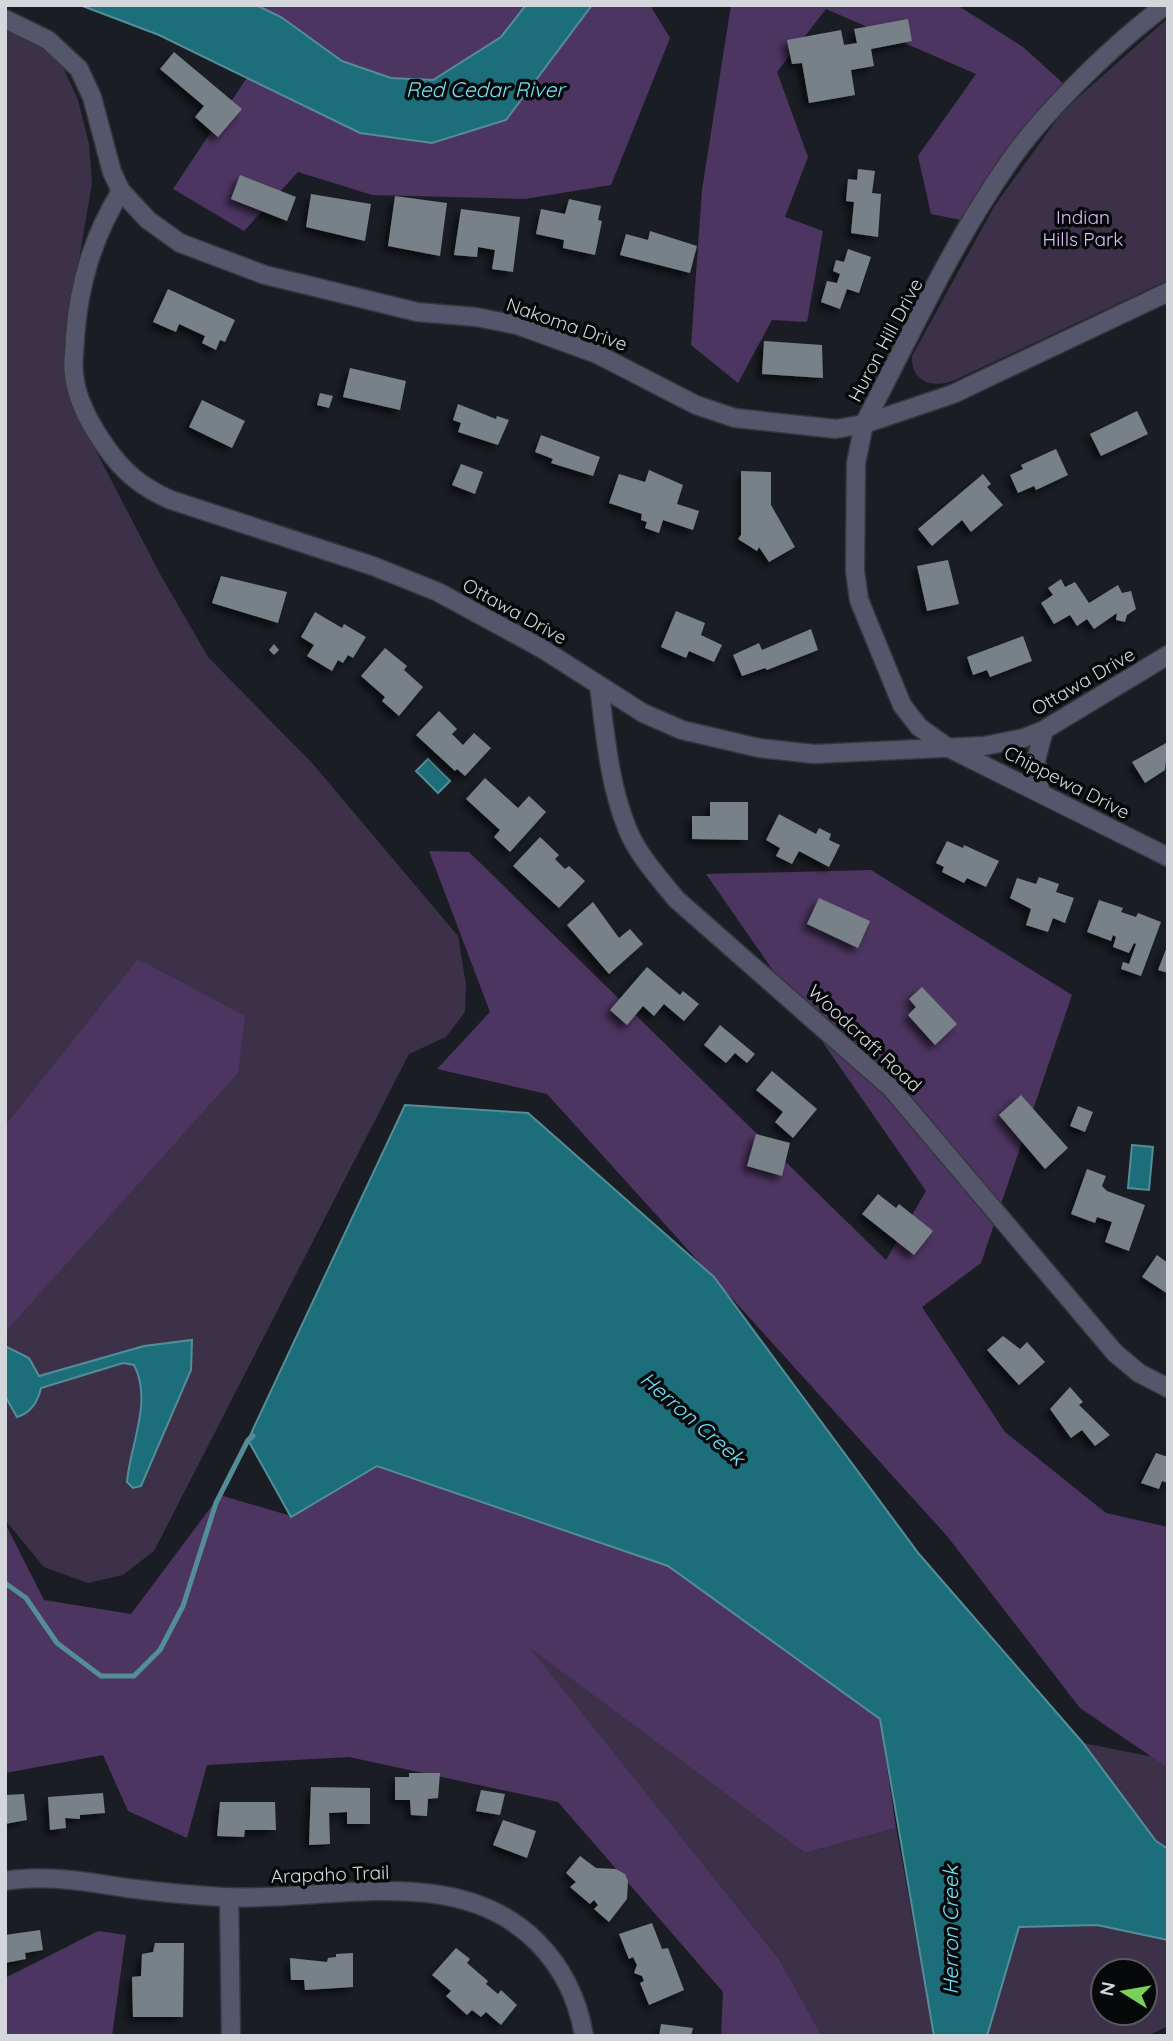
<svg xmlns="http://www.w3.org/2000/svg" width="1173" height="2041" font-family="Quicksand,sans-serif">
<style>
.green{fill:#3d314a;fill-rule:evenodd}
.forest{fill:#4c3561}
.water{fill:#1d6e7b;stroke:#548d98;stroke-width:2}
.lines{fill:none;stroke-linecap:round;stroke-linejoin:round}
.stream{stroke:#548d98;stroke-width:5}
.building{fill:#788187;filter:url(#shadow)}
.minor-casing{stroke:#34383e;stroke-width:21}
.minor{stroke:#55566b;stroke-width:18}
.labels{text-anchor:middle;dominant-baseline:central;stroke-width:7;stroke-linejoin:round;paint-order:stroke}
.park-label{font-size:19px;fill:#ddc0fa;stroke:#06080a}
.street-label{font-size:19px;fill:#d3d6db;stroke:#06080a}
.water-label{font-size:21px;font-style:italic;fill:#73e4f8;stroke:#06080a}
</style>
<defs>
<filter id="shadow"><feDropShadow dx="-5" dy="5" stdDeviation="3.5" flood-color="#0009"/></filter>
</defs>
<rect width="100%" height="100%" fill="#1a1e24"/>
<path class="green" d="M1168 18V280L953 381C932 388 911 382 912 356L995 205 1064 110Z
M5 30 28 36 61 63 78 100 89 144 92 183 67 330 65 371 72 405 160 574 208 657 312 763 458 936 466 985 465 1012 446 1037 409 1054 154 1551 123 1575 88 1583 44 1567 5 1520Z
M526 1644 805 1853 896 1828 934 2036H822L779 1959Z
M1083 1743 1168 1760V1849L1156 1841Z
M1097 1925 1168 1940V2026L1147 2036H987L1019 1927ZM1103 1971H1145V2013H1103Z"/>
<path class="forest" d="M256 5H526L501 37 433 80 391 78 342 61 281 17Z
M592 5H650L670 38 611 185 525 199 372 195 298 172 244 231 173 189 248 76 360 133 506 120Z
M731 5H957L1023 47 1065 85 961 220 931 214 918 156 976 74 826 9 777 72 808 157 785 217 823 231 807 322 772 320 738 383 691 345 702 190Z
M429 851 469 852 886 1260 926 1191 706 874 871 870 1072 995 981 1263 922 1307 1005 1432 1106 1513 1168 1527V1768L1080 1708 947 1536 547 1094 437 1069 490 1012Z
M138 959 245 1016 238 1073 5 1332V1126Z
M377 1466 668 1566 880 1719 896 1828 805 1853 529 1647 779 1959 822 2036H721L723 1992 558 1802 349 1757 207 1765 187 1838 128 1811 103 1755 5 1773V1523L44 1600 131 1614 220 1495 291 1516Z
M98 1931 126 1935 112 2036H5V1978Z"/>
<path class="water" d="M80 5H256L281 17 342 61 391 78 433 80 501 37 526 5H592L506 120 432 143 360 133 159 35Z
M428 759 450 781 438 793 416 771Z
M405 1105 528 1113 714 1277 919 1554 1083 1743 1156 1841 1168 1849V1940L1097 1925 1019 1927 987 2036H934L880 1719 668 1566 377 1466 291 1517 248 1440Z
M1132 1145 1153 1147 1149 1190 1128 1188Z
M192 1340 191 1370 141 1486 133 1488 127 1482C130 1445 153 1401 134 1365L123 1363 41 1388C38 1401 31 1413 17 1417L5 1396V1346L29 1358 39 1376 144 1346Z"/>
<g class="lines">
<path class="stream" d="M5 1583 26 1598 57 1643 101 1676H134L160 1650 183 1606 216 1503 248 1440 253 1436"/>
</g>
<path class="building" d="M908 19 912 41 871 49 874 66 851 70 855 95 809 103 802 63 792 64 787 40 841 30 844 45 857 43 854 29Z
M174 52 242 109 218 137 195 117 204 106 160 69Z
M858 169 875 171 872 193 881 194 878 237 851 233 854 202 846 201 848 179 857 180Z
M240 175 296 197 287 221 231 199Z
M311 194 371 204 365 241 306 227Z
M395 196 447 203 440 256 388 246Z
M569 199 601 206 598 220 602 221 595 255 563 248 564 240 536 234 541 209 565 214Z
M461 209 520 217 513 272 492 269 495 250 478 247 477 257 454 255Z
M650 231 697 246 690 273 620 255 626 234 648 240Z
M848 249 871 257 859 293 847 289 840 309 821 302 827 281 837 283 840 274 833 271 836 260 844 262Z
M168 289 235 320 225 342 220 340 216 350 202 343 205 336 179 324 176 332 153 322Z
M764 341 822 345 823 378 762 374Z
M350 368 406 381 400 410 343 397Z
M320 393 333 396 329 408 317 405Z
M202 400 245 421 232 448 189 427Z
M458 404 496 419 497 416 509 420 498 445 458 432 461 423 453 420Z
M1137 411 1148 434 1101 456 1090 434Z
M541 435 600 457 593 476 551 463 553 459 535 452Z
M1056 449 1068 475 1036 490 1034 486 1018 493 1010 475 1023 469 1021 465Z
M461 464 483 472 475 494 452 485Z
M649 470 683 485 677 504 699 511 693 530 663 520 659 533 645 528 647 522 641 520 642 514 609 503 619 474 645 482Z
M741 471 771 472V505L795 547 769 562 759 547 757 551 738 539 741 535Z
M983 474 991 484 987 487 1003 505 971 532 962 520 932 546 918 529Z
M948 560 959 604 927 611 917 566Z
M221 576 287 592 278 623 212 603Z
M1061 579 1065 587 1075 582 1089 603 1118 585 1122 593 1131 591 1136 609 1127 615 1125 622 1116 620 1117 613 1094 629 1087 619 1077 626 1070 615 1054 624 1041 603 1053 595 1048 588Z
M676 611 705 623 701 635 722 645 714 662 689 651 686 658 661 647Z
M315 612 342 628 344 624 366 637 353 658 348 655 343 663 338 660 332 671 307 656 314 645 301 637Z
M811 629 818 650 767 670 765 668 742 676 733 655 759 643 762 650Z
M1023 636 1032 661 990 677 987 670 973 675 967 657Z
M274 644 279 650 274 655 269 650Z
M385 648 407 666 404 670 423 687 399 716 382 701 385 697 361 676Z
M439 711 457 729 452 734 463 745 474 733 491 748 465 776 457 769 455 771 416 735Z
M1168 742 1165 770 1145 783 1132 762Z
M485 778 518 808 529 796 546 812 510 852 494 837 500 830 466 799Z
M710 802H748V840L692 839V816H710Z
M779 814 816 834 819 828 831 834 829 840 840 845 829 867 799 851 792 864 776 856 780 848 766 840Z
M540 837 559 855 555 859 565 869 569 866 585 881 559 908 513 866Z
M947 841 963 848 964 845 999 861 986 887 967 878 964 883 942 872 944 867 936 863Z
M1039 877 1059 884 1056 892 1074 898 1065 923 1053 918 1048 932 1026 925 1031 909 1010 898 1017 878 1036 884Z
M819 898 870 921 858 948 807 924Z
M1099 900 1123 908 1121 912 1136 917 1138 913 1161 922 1141 976 1121 969 1123 962 1129 964 1136 944 1134 943 1129 953 1113 947 1116 937 1113 935 1111 941 1087 932Z
M593 902 619 938 630 929 643 944 609 974 567 925Z
M1168 944V973L1158 970Z
M647 967 680 995 683 991 699 1004 684 1021 664 1004 654 1016 643 1006 627 1025 610 1010Z
M922 987 957 1024 935 1045 908 1015 916 1007 909 999Z
M720 1025 755 1054 747 1063 735 1053 726 1063 704 1045Z
M772 1071 817 1109 793 1138 775 1122 783 1112 756 1090Z
M1021 1095 1068 1148 1045 1169 999 1115Z
M1078 1106 1093 1112 1085 1132 1070 1126Z
M756 1134 790 1143 782 1176 747 1166Z
M1087 1169 1106 1176 1102 1186 1107 1191 1145 1205 1129 1251 1105 1242 1112 1222 1097 1217 1095 1223 1071 1214Z
M878 1194 896 1208 899 1204 933 1231 914 1255 862 1214Z
M1157 1255 1168 1263V1294L1142 1277Z
M1003 1336 1020 1349 1027 1342 1045 1362 1019 1385 987 1350Z
M1070 1387 1083 1402 1079 1405 1110 1435 1095 1446 1082 1430 1071 1438 1050 1409Z
M1156 1453 1168 1457V1483L1162 1481 1159 1489 1141 1483Z
M409 1773H440L438 1798 428 1799 427 1816 411 1815 410 1800H395V1777H409Z
M311 1787 370 1788V1824H347V1812L329 1813 330 1844 309 1845Z
M481 1790 505 1794 500 1815 476 1811Z
M103 1793 105 1813 80 1815V1819L65 1818 66 1828 50 1830 48 1797Z
M24 1794 27 1820 5 1824V1795Z
M220 1802H275L276 1830H245L244 1837 217 1836Z
M503 1820 536 1831 527 1858 493 1845Z
M580 1856 596 1868 616 1869 625 1874 628 1881 627 1899 609 1922 594 1909 598 1905 594 1900 590 1904 570 1887 576 1882 566 1873Z
M652 1923 662 1949 668 1948 684 1990 649 2005 640 1983 644 1981 642 1976 634 1973 637 1965 633 1957 629 1959 619 1934Z
M40 1930 43 1950 25 1953 26 1959 5 1963V1935Z
M155 1943H184L183 2017H133L132 1977 141 1976 142 1954 153 1952Z
M456 1948 470 1959 467 1963 488 1981 486 1984 498 1994 501 1990 517 2005 501 2025 486 2012 481 2017 472 2010 467 2015 446 1996 451 1991 432 1975Z
M353 1953V1987L305 1990 304 1980H291L290 1958 327 1962 328 1958 336 1957V1954Z
M661 2024 693 2028 691 2036H659Z"/>
<g class="lines">
<defs>
<path id="minor" d="M1166 5C1118 40 1049 107 1014 155 955 237 911 334 864 424L856 463 855 571 859 600 902 705 919 727 947 747 1168 857
M5 19 48 40 79 69 92 97 112 172 121 191 148 220 180 243 265 275 315 287 417 312 476 317 517 325 597 354 696 405 735 418 836 429 864 424 953 394 1168 292
M121 191C93 237 79 283 75 337 75 349 72 363 74 375 77 401 91 426 106 447 123 472 143 488 171 500L373 566 438 592 541 648 643 713 682 730 759 748 814 754 984 746 1024 738 1044 730 1168 655
M599 686C605 732 609 784 627 828 637 854 659 878 676 899L891 1088 1115 1353 1139 1373 1168 1388
M1040 791 1036 760 1044 730
M5 1881C46 1874 87 1882 127 1888 158 1892 190 1895 222 1897 325 1903 456 1860 537 1942 563 1968 578 2000 584 2036
M229 1897 231 2036"/>
</defs>
<use href="#minor" class="minor-casing"/>
<use href="#minor" class="minor"/>
</g>
<g class="labels">
<g class="park-label">
<text x="1083" y="217">Indian<tspan x="1083" dy="22">Hills Park</tspan></text>
</g>
<g class="street-label">
<text transform="translate(567 324) rotate(19)">Nakoma Drive</text>
<text transform="translate(885 340) rotate(-62)">Huron Hill Drive</text>
<text transform="translate(515 611) rotate(29)">Ottawa Drive</text>
<text transform="translate(1083 681) rotate(-30)">Ottawa Drive</text>
<text transform="translate(1067 782) rotate(27)">Chippewa Drive</text>
<text transform="translate(865 1038) rotate(43)">Woodcraft Road</text>
<text transform="translate(330 1874) rotate(-2)">Arapaho Trail</text>
</g>
<g class="water-label">
<text x="485" y="89">Red Cedar River</text>
<text transform="translate(693 1418) rotate(41)">Herron Creek</text>
<text transform="translate(950 1930) rotate(-90)">Herron Creek</text>
</g>
</g>
<rect width="1173" height="2041" fill="none" stroke="#d3d6db" stroke-width="14"/>
<g transform="translate(1124 1992) rotate(281)"><circle r="33" fill="#06080a" stroke="#585a5e" stroke-width="2"/>
<path d="M0-5L12 26L0 18L-12 26Z" fill="#79d158"/>
<text y="-10" font-size="19" font-weight="bold" text-anchor="middle" fill="#d3d6db">N</text>
</g>
</svg>
